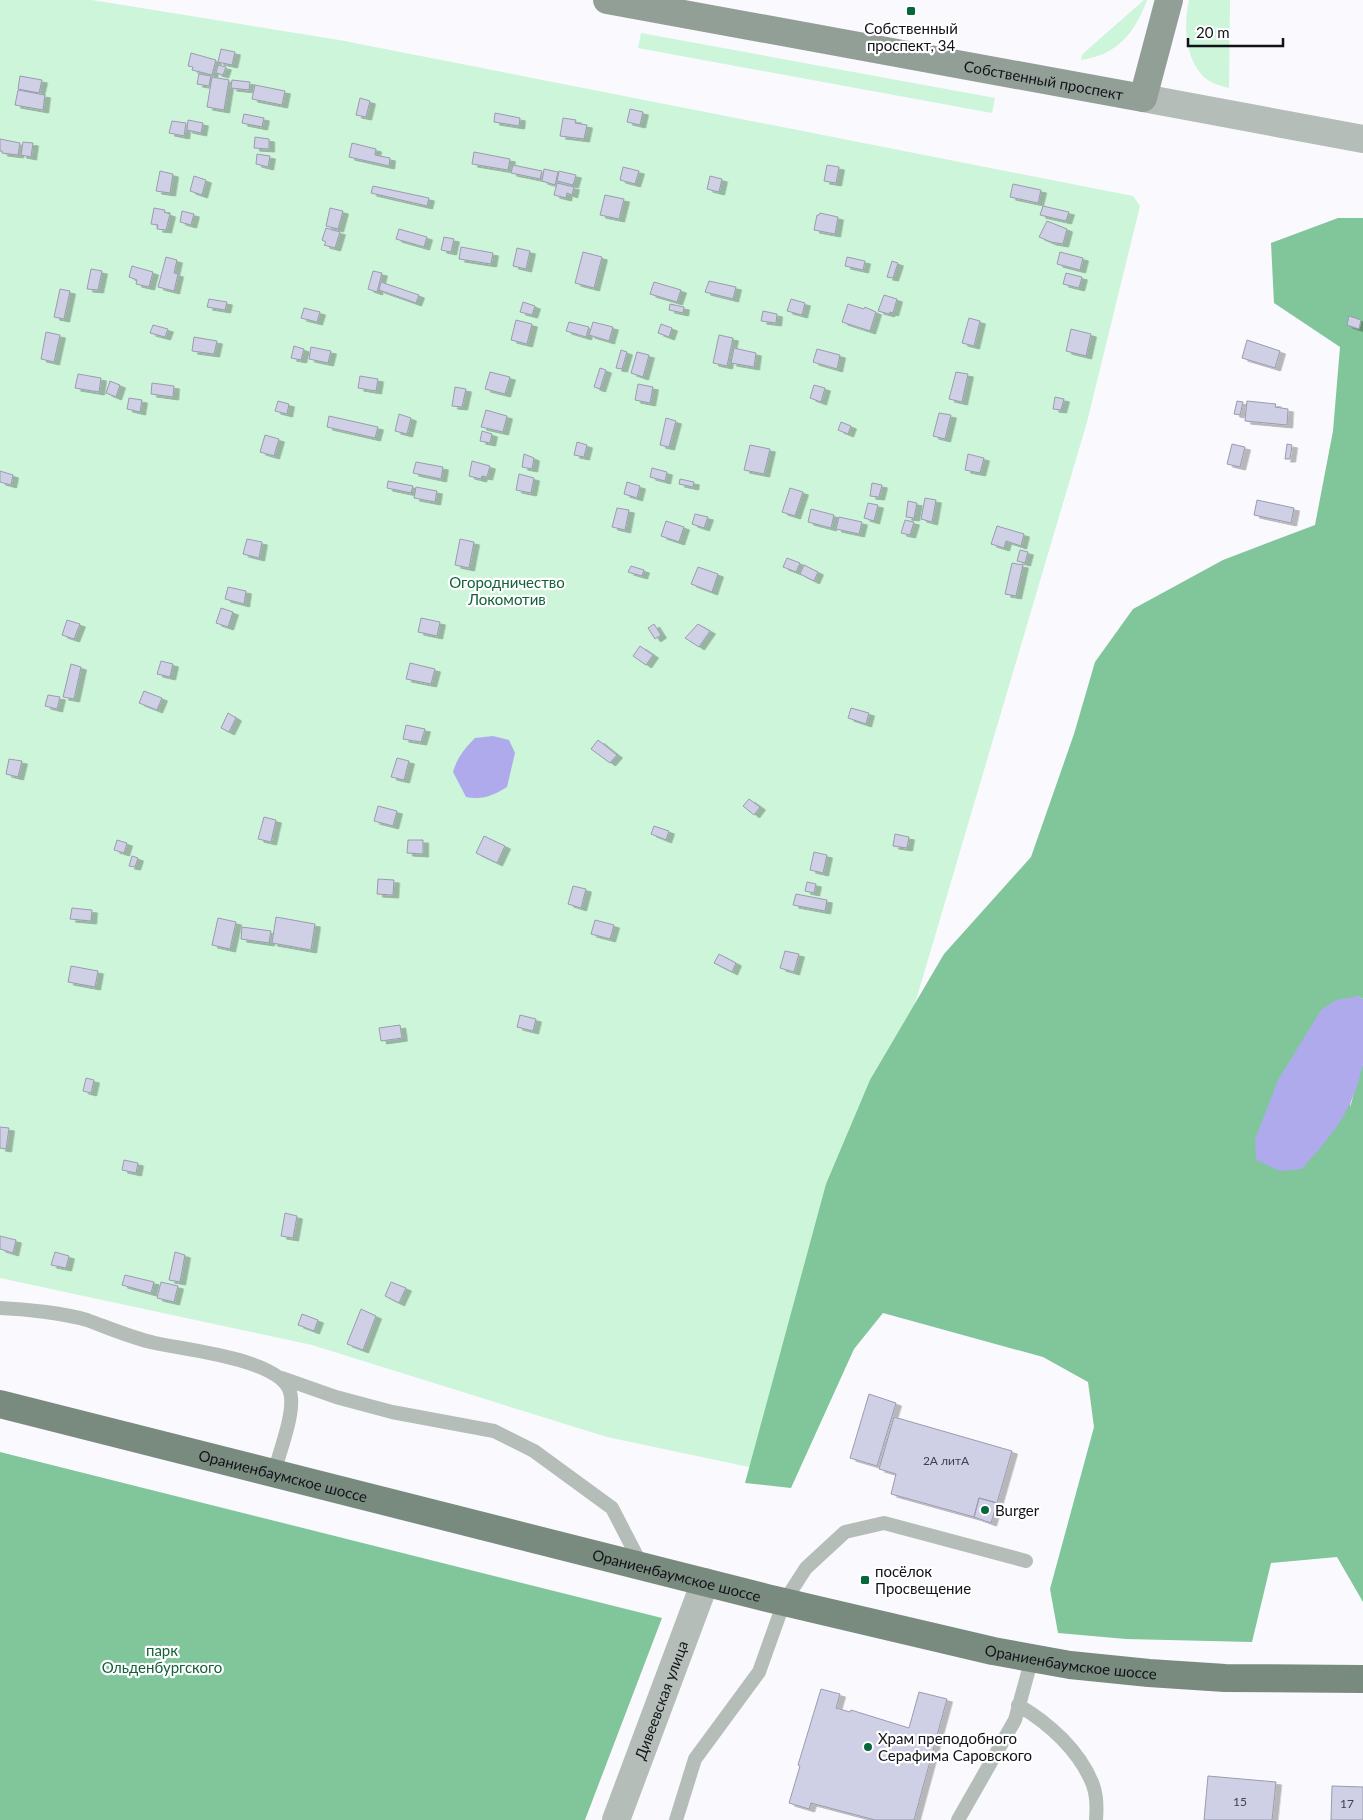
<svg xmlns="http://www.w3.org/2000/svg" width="1363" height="1820" font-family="Lato,sans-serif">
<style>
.green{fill:#cdf5da}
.forest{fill:#81c59a}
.water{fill:#aeaaeb}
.building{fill:#cfcfe5;stroke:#9b9baf;filter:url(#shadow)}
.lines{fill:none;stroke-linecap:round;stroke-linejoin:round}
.lane{stroke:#b4bdb7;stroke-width:14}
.street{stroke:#b4bdb7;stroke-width:28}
.secondary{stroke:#929f96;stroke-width:28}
.primary{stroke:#798a7f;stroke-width:28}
.poi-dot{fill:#06673b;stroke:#fff;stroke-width:2}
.labels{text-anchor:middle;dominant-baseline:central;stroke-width:4.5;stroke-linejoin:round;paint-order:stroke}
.number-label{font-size:12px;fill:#41414c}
.poi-label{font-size:15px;fill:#121219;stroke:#fff;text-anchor:start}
.street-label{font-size:15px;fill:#121219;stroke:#fff}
.park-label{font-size:15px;fill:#13623a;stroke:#fff}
</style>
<defs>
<filter id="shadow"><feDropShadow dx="5.5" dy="3" stdDeviation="0" flood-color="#0004"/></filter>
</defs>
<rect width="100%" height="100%" fill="#f9f9fe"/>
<path class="green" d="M0 0H92L339 40 1133 196 1140 206 1087 422 780 1460 749 1467 607 1437 312 1345 0 1278Z
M1144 0H1147C1135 33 1117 55 1081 60L1082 55 1086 51Z
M1189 0H1230L1229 88C1220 86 1208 82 1202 75 1184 55 1184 24 1189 0Z
M641 33 995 98 992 113 638 48Z"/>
<path class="forest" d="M1338 218H1363V999L1358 996 1350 1107 1363 1063V1602L1337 1557 1271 1563 1252 1642 1126 1639 1058 1633 1050 1589 1094 1427 1088 1382 1043 1357 883 1313 854 1349 791 1488 745 1483 826 1184 870 1080 944 954 1031 857 1074 734 1095 662 1133 609 1223 560 1315 525 1333 431 1340 347 1274 303 1271 243Z
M0 1452 662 1618 585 1820H0Z"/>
<path class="water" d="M493 736 509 740 515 753 507 787C492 796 484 800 466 797L453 772C457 758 465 748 475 738Z
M1358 996 1363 999C1363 1017 1363 1047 1363 1064 1353 1111 1333 1134 1302 1169L1280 1171 1256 1160 1255 1139 1278 1080 1321 1010 1336 1000Z"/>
<path class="building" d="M221 49 235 52 232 65 218 62Z
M191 53 216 60 212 75 192 70 193 67 188 66Z
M218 65 226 67 223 75 216 73Z
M199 74 211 76 209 86 197 84Z
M20 76 42 80 39 93 18 89Z
M212 77 229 80 224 110 207 107Z
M232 80 250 82 249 90 231 88Z
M255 85 285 91 282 105 252 99Z
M18 90 45 95 43 110 15 105Z
M360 98 370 101 366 117 356 115Z
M630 109 643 112 640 125 627 122Z
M495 113 520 118 519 126 494 122Z
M244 114 264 118 262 127 242 123Z
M563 118 576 120 575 123 587 125 584 139 560 136Z
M188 120 203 123 201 133 187 130Z
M172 121 186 123 184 136 169 133Z
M255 137 269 139V149L254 148Z
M0 139 20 143 18 155 2 153V151H0Z
M23 142 33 143 31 157 21 155Z
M352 143 376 149 375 155 390 158 389 166 349 157Z
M474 152 510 159 508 170 472 164Z
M257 154 270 156 268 167 256 164Z
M513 165 542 171 540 179 511 173Z
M827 165 839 167 836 183 824 181Z
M623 167 639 171 635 184 620 180Z
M544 169 558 172 555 185 542 181Z
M160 171 173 174 170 193 156 191Z
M559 171 576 175 573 185 557 181Z
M194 176 206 180 202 195 190 191Z
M710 176 722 179 719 192 707 189Z
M557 183 574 187 572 195 567 193 566 198 554 195Z
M1013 184 1041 190 1038 203 1010 197Z
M373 186 429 198 427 206 371 193Z
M605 195 624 199 619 219 600 215Z
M1043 206 1069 212 1066 221 1040 215Z
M154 208 165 210 164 212 170 214 166 230 157 229 158 225 151 224Z
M330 208 343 211 338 229 326 226Z
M182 211 194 214 191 225 180 222Z
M820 213 838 217 835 234 814 230 817 215H819Z
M1047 221 1067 229 1063 244 1051 242 1039 237Z
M326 228 340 232 335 248 324 245 326 242 322 240Z
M399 229 427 237 424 247 396 239Z
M444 237 454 239 451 252 441 250Z
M461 247 493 253 491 264 459 259Z
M517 248 530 251 526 269 513 266Z
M583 252 602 257 594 288 575 283Z
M1060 252 1083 258 1080 270 1057 264Z
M166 257 177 260 174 273 178 274 174 291 158 287Z
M847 257 865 261 863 270 845 266Z
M892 261 898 263 893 278 887 277Z
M132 266 153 272 149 287 136 284 137 280 129 277Z
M91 269 102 271 98 290 87 289Z
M373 271 382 273 377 292 368 289Z
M1066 273 1082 277 1079 288 1063 284Z
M709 281 736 287 733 299 705 292Z
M381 282 419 295 416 303 379 290Z
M654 282 681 290 677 302 650 294Z
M60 289 70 291 64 319 54 317Z
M884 295 897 299 893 313 890 312 889 314 878 311Z
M209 299 227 302 225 310 207 307Z
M791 299 805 303 802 315 787 311Z
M523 302 535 306 532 315 520 312Z
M670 304 684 307 683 313 669 310Z
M848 304 864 309 865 307 876 312 870 331 842 322Z
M304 308 320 312 317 322 301 318Z
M763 311 777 314 776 323 761 321Z
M1349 316 1361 320 1359 329 1347 325Z
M969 318 980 321 974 346 962 343Z
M516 320 532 324 527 344 511 340Z
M569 322 589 327 586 337 566 331Z
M593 322 613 327 609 341 589 335Z
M661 324 672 328 669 337 658 333Z
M153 325 168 329 165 337 150 333Z
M1071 329 1091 334 1086 356 1066 351Z
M46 332 60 335 54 362 41 359Z
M719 335 733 338 727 366 713 363Z
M194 337 217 341 214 354 192 351Z
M1247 340 1280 351 1275 368 1242 358Z
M294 346 304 349 301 360 291 358Z
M311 347 331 351 328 363 309 359Z
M734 348 756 353 754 367 731 363Z
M817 349 840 355 837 369 813 362Z
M621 350 627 352 622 369 616 368Z
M637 352 649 355 643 377 631 373Z
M600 368 606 370 600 389 594 387Z
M490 372 510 377 505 394 485 389Z
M956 372 968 374 962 402 949 399Z
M78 374 101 378 99 392 75 388Z
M360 376 378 379 376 391 358 388Z
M110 381 120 385 116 397 106 393Z
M152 383 174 386 173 397 151 394Z
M638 384 653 387 650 403 635 400Z
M814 385 825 388 821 402 810 398Z
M455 387 466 389 462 407 452 406Z
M1055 397 1064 399 1061 410 1053 409Z
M129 398 142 400 140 412 127 409Z
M278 401 289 404 287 414 275 411Z
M1237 401 1243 402 1240 415 1234 414Z
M1247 401 1276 404 1275 407 1288 409 1287 425 1245 421Z
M486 410 507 416 503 432 481 427Z
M939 413 951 415 945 439 933 436Z
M399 414 411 418 407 434 395 431Z
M329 416 378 427 375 438 327 427Z
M666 418 676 421 669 447 660 445Z
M841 422 851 426 848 434 838 430Z
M482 431 492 434 490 443 480 441Z
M265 435 279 439 274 456 260 452Z
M577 442 587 445 584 457 574 455Z
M1232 444 1245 447 1240 467 1227 464Z
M1287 444 1292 445 1290 459H1285Z
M750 445 770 449 764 474 744 470Z
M524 454 534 458 532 469 522 467Z
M968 454 984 458 980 473 965 470Z
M472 461 490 466 487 477 482 476 481 479 469 476Z
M416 462 443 467 441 479 413 473Z
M652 468 667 472 665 481 650 477Z
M0 471 13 475 11 485 0 482Z
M519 474 534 478 531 493 516 490Z
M680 479 694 482 693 487 679 484Z
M388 481 413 486 411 493 387 488Z
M627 482 640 486 637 498 624 494Z
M872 483 882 485 879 497 870 496Z
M416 487 437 491 435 502 414 498Z
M790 488 803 492 795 516 782 512Z
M925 498 936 500 932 522 921 519Z
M1257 500 1294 508 1291 523 1254 515Z
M908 501 917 503 914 518 906 517Z
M868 503 878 505 874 521 864 518Z
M617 508 629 510 625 530 612 527Z
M811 509 834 515 831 528 808 522Z
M695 514 708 517 704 528 692 524Z
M839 517 862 522 859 534 836 529Z
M905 520 914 522 910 535 901 533Z
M666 521 684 527 679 542 661 536Z
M997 526 1024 534 1021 546 1006 541 1004 548 991 544Z
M247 539 262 542 259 558 243 554Z
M460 539 474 542 469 568 455 565Z
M1020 550 1028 552 1025 563 1017 561Z
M787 558 800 563 796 572 783 567Z
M1012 563 1023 565 1016 596 1005 594Z
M804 565 818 572 814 581 800 574Z
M631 566 644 570 642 576 628 572Z
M698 567 718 574 712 592 691 584Z
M228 587 246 591 244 604 225 599Z
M221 608 233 612 228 627 216 623Z
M421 618 440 622 437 636 418 632Z
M67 620 80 624 74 639 62 635Z
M654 624 661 635 655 639 648 628Z
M698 624 710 631 699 647 685 638Z
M640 646 653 655 646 665 633 656Z
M161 661 173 664 170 677 157 674Z
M410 663 435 669 431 684 406 679Z
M71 664 81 667 74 699 63 697Z
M144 691 162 698 157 710 139 703Z
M48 695 60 697 57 709 45 706Z
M851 708 869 713 866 724 848 718Z
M228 713 236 718 229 732 221 728Z
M406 725 425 729 421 742 403 739Z
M598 740 617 755 610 763 591 749Z
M397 758 409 761 404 780 391 777Z
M9 759 22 761 18 777 6 774Z
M749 799 760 807 754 815 743 806Z
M378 806 397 811 393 826 374 821Z
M264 817 276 820 271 842 258 839Z
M654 826 669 831 666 840 651 834Z
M895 834 909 837 907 848 893 846Z
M484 836 505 846 497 863 476 853Z
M117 840 127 843 124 853 114 850Z
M408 840H423V854L407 853Z
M814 852 827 855 823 873 810 870Z
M132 856 138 858 135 867 129 866Z
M378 879 394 880 393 895 377 894Z
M807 882 816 884 814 893 805 891Z
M573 886 586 889 581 908 568 904Z
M796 894 827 900 825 911 793 905Z
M72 908 92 910 91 921 70 919Z
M276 917 315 924 311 950 272 943Z
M218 918 236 922 230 949 212 945Z
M595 920 614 925 610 939 591 934Z
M242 927 271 931 269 943 241 939Z
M785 951 799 954 794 972 780 968Z
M719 954 736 963 732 972 714 963Z
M71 966 98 971 95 987 68 982Z
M520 1015 536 1019 533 1031 517 1027Z
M400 1025 402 1038 381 1041 379 1028Z
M86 1078 94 1080 91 1093 83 1091Z
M0 1127 9 1128 6 1149 0 1148Z
M124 1160 138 1163 136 1173 122 1170Z
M285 1213 297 1216 293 1238 281 1236Z
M0 1236 16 1240 13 1253 0 1249Z
M55 1252 69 1256 66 1268 51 1265Z
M175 1252 185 1255 180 1282 169 1280Z
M125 1275 154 1282 151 1293 122 1285Z
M161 1282 178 1286 174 1302 157 1298Z
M391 1282 406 1288 399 1303 385 1296Z
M361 1309 376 1316 363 1350 347 1344Z
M302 1314 318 1320 314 1331 298 1325Z
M869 1394 896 1403 877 1466 850 1458Z
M894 1417 1012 1451 997 1503 979 1498 974 1517 891 1494 896 1474 879 1469Z
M979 1498 997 1503 991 1523 974 1517Z
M821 1689 840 1694 836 1708 850 1712 851 1710 909 1728 919 1692 947 1699 914 1820H875L811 1803 809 1809 789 1803 800 1766 798 1765Z
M1208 1776 1276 1782 1272 1820H1204Z
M1332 1786 1363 1787V1820H1331Z"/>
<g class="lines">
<path class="lane" d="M0 1308C25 1309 63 1313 87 1320 109 1328 132 1338 155 1343 185 1350 281 1359 290 1392 296 1411 279 1453 274 1473
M282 1378 336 1397 392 1412 494 1431 534 1451 612 1508 642 1566
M1018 1705C1049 1723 1080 1751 1093 1785 1097 1796 1097 1808 1096 1820
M676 1820 695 1759 759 1672 784 1602 806 1568 845 1532 884 1523 1026 1561
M958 1820 1015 1720 1032 1658"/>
<g class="street">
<path d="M1143 98 1363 139"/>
<path id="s1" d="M616 1820 705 1582"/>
</g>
<path class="secondary" id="s2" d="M607 0 1143 98 1169 0"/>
<path class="primary" id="s3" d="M0 1404 767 1598 993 1651 1070 1665 1149 1673 1225 1678 1363 1679"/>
</g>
<g class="poi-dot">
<rect x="906" y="6" width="10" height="10" rx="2.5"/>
<circle cx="985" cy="1510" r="5"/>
<rect x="860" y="1575" width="10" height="10" rx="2.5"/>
<circle cx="868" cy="1747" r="5"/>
</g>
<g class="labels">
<g class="number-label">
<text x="946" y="1460">2А литА</text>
<text x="1240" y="1801">15</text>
<text x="1347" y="1803">17</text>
</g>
<g class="poi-label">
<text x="911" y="28" text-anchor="middle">Собственный<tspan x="911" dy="17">проспект, 34</tspan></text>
<text x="995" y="1510">Burger</text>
<text x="875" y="1571">посёлок<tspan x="875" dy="17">Просвещение</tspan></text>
<text x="878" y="1738">Храм преподобного<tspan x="878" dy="17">Серафима Саровского</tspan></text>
</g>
<g class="street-label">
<text stroke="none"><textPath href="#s2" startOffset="444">Собственный проспект</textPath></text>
<text stroke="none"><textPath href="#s3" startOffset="292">Ораниенбаумское шоссе</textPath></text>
<text stroke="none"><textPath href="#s3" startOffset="698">Ораниенбаумское шоссе</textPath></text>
<text stroke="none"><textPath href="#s3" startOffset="1102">Ораниенбаумское шоссе</textPath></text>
<text stroke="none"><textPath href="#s1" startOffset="128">Дивеевская улица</textPath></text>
</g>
<g class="park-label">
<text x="507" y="582">Огородничество<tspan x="507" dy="17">Локомотив</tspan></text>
<text x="162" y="1650">парк<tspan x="162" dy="17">Ольденбургского</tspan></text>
</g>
</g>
<path d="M1188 38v8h95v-8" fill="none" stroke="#121219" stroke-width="2.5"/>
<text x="1196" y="38" font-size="15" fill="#121219" stroke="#ffffff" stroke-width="4" paint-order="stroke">20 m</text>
</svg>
